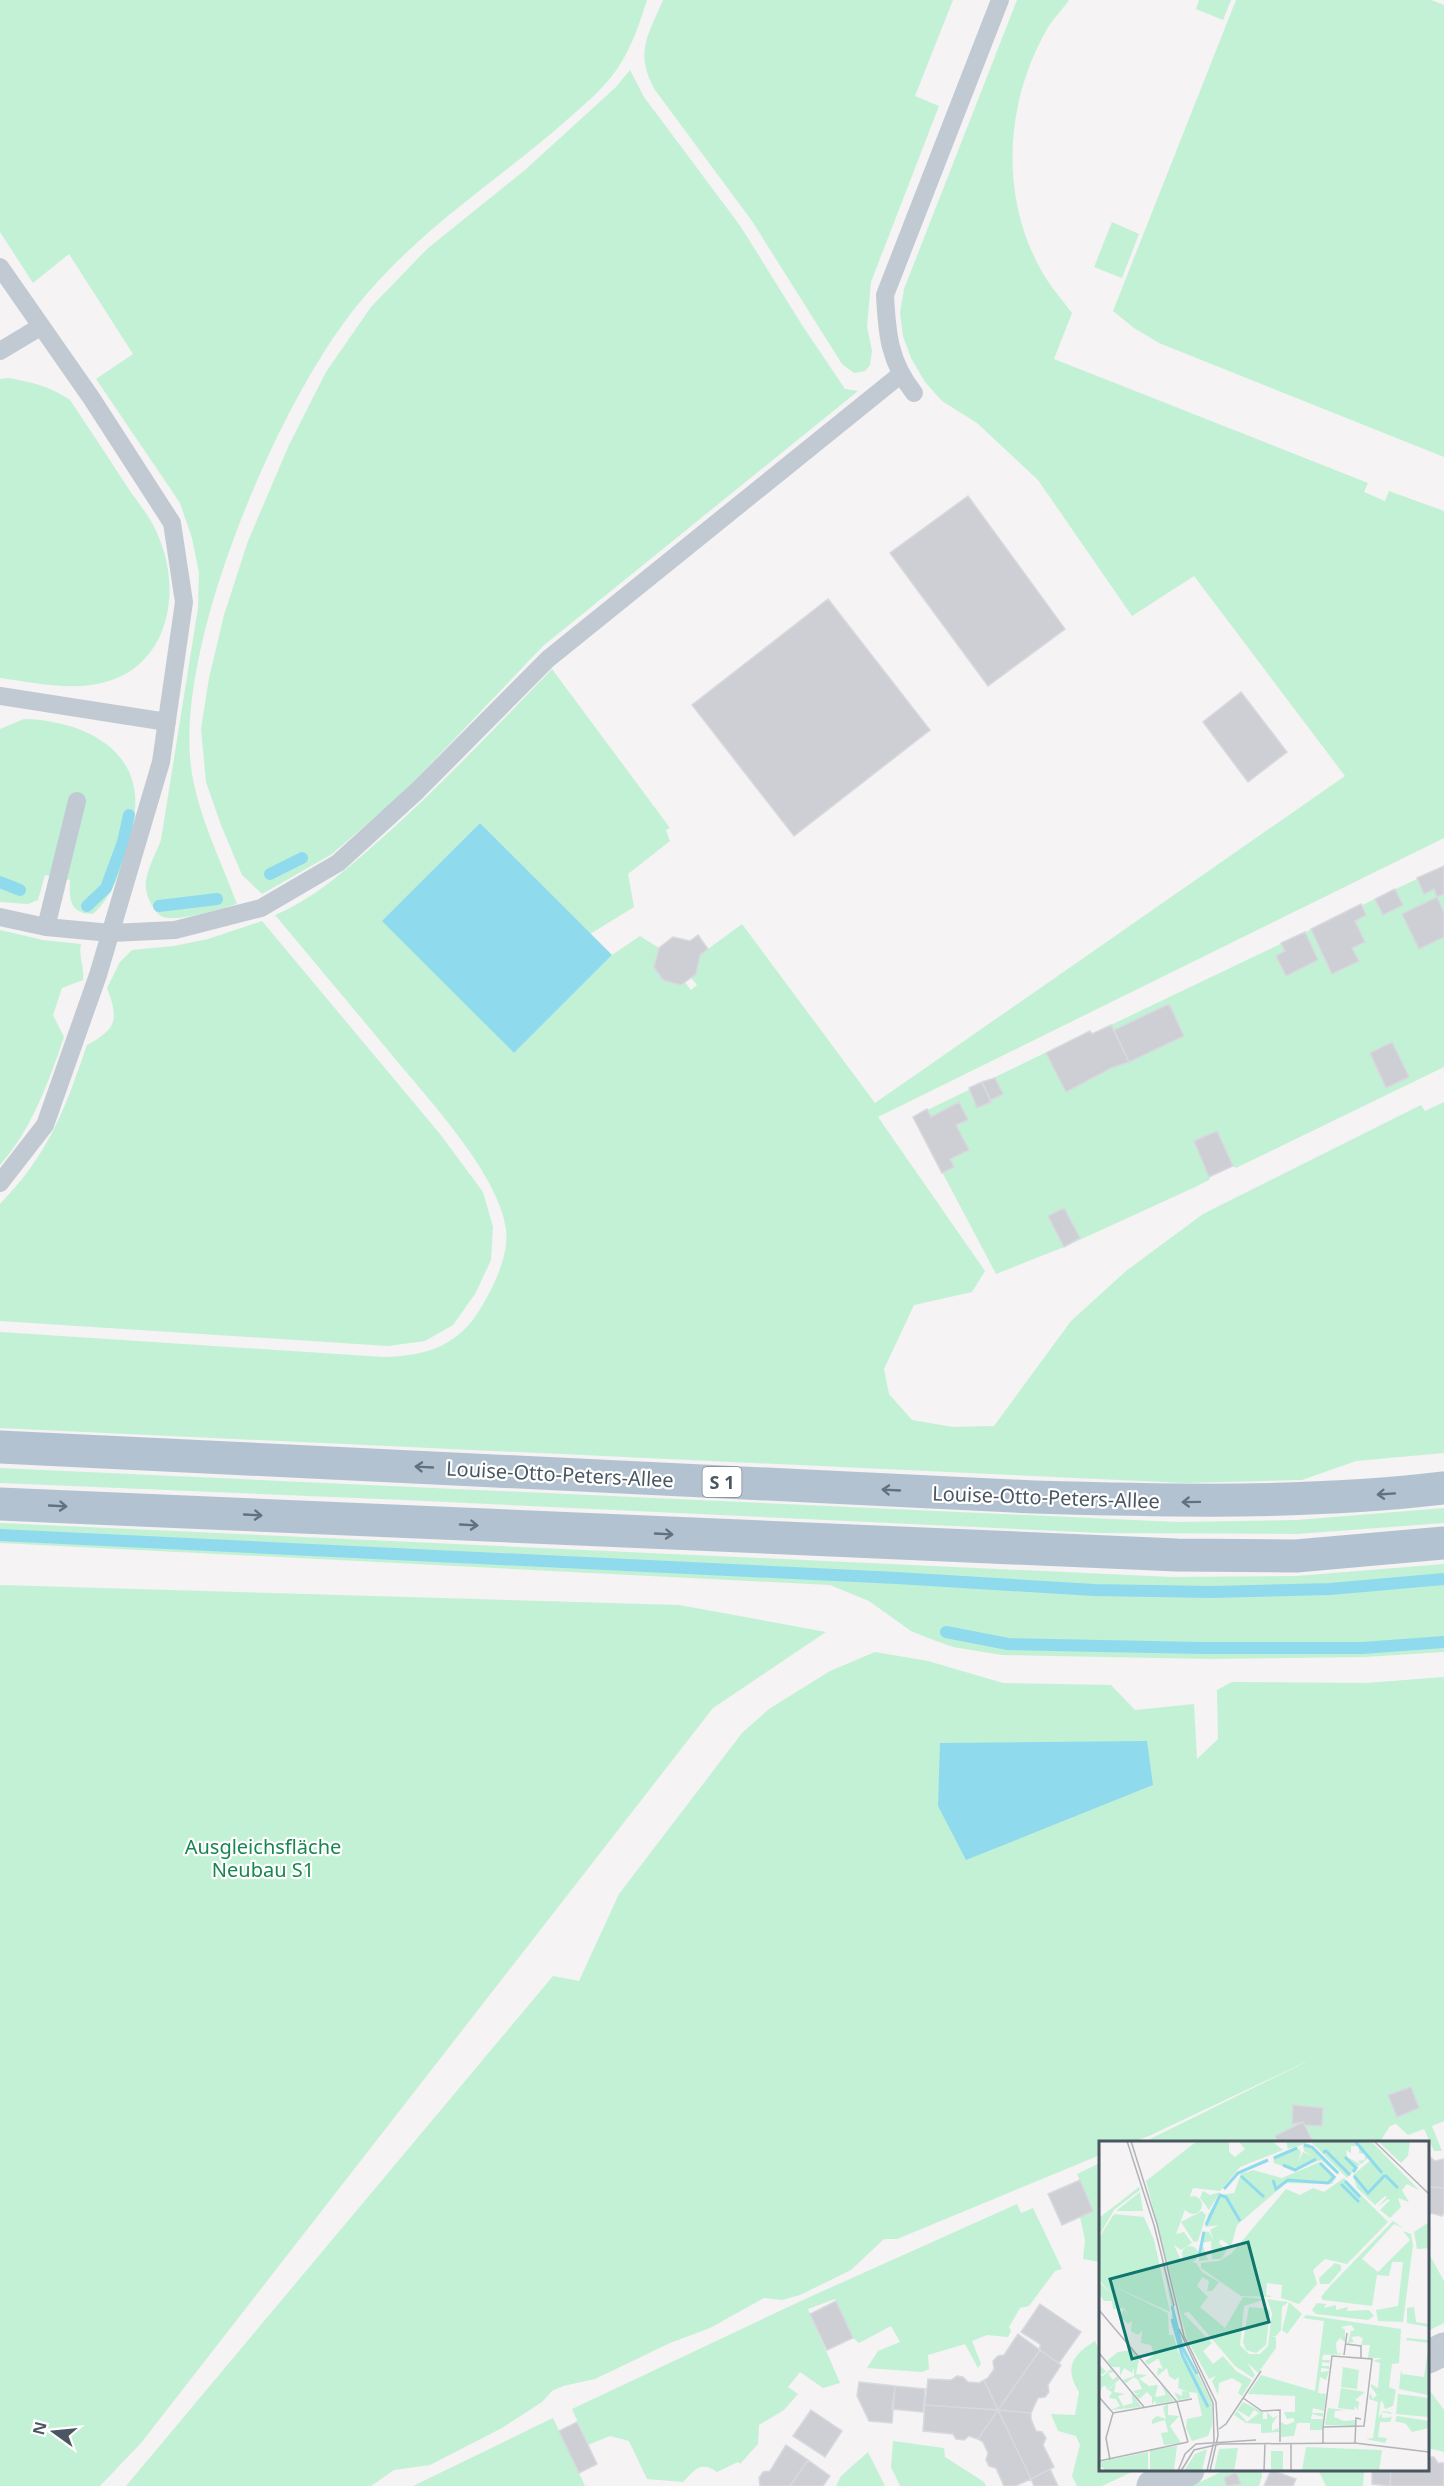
<svg xmlns="http://www.w3.org/2000/svg" width="1444" height="2486" font-family="'Noto Sans',sans-serif">
<style>
.green{fill:#c3f1d5}
.water{fill:#90daee}
.lines{fill:none;stroke-linecap:round;stroke-linejoin:round}
.stream{stroke:#90daee;stroke-width:12}
.building{fill:#cdcfd5;stroke:#d7d9de;stroke-width:1.5}
.lane{stroke:#c1cad2;stroke-width:18}
.street{stroke:#c1cad2;stroke-width:33}
.primary{stroke:#b3c2d1;stroke-width:33}
.oneway{stroke:#64717d}
.labels{text-anchor:middle;dominant-baseline:central;stroke-width:4.5;stroke-linejoin:round;paint-order:stroke}
.shield{fill:#fff;stroke:#808990;stroke-width:1.5}
.shield-label{font-size:18px;font-weight:bold;fill:#4a5661}
.street-label{font-size:20px;fill:#4a5661;stroke:#fff}
.park-label{font-size:20px;fill:#17864f;stroke:#fff}
.inset-river{fill:none;stroke:#90daee;stroke-width:3}
.inset-road{fill:none;stroke:#b1b4b9;stroke-width:1.5}
.view{fill:#0f766e;fill-opacity:0.15;stroke:#0f766e;stroke-width:3}
.inset-edge{fill:none;stroke:#4a5661;stroke-width:3}
</style>
<rect width="100%" height="100%" fill="#f5f3f3"/>
<path class="green" d="M0 0H647C639 25 632 47 617 69 605 87 585 104 568 119 524 158 475 192 430 231 404 254 377 280 355 308 278 404 175 643 191 767 197 814 221 860 237 904 221 909 178 922 163 917 155 914 147 898 146 889 144 875 156 853 161 840L198 608 199 573 192 538 180 503 96 379 133 354 69 254 33 283 0 232Z
M663 0H953L915 96 939 106 871 282 867 326 872 351 870 365 865 371 854 373 842 364 752 221 655 90C634 52 648 36 663 0Z
M1017 0H1069C1062 10 1053 19 1047 29 1003 106 999 204 1047 280 1054 291 1064 302 1072 313L1054 359 1368 483 1364 492 1385 501 1389 491 1444 511V838L878 1117 985 1271 972 1292 914 1305 884 1369 889 1394 912 1420 953 1427 994 1426 1071 1321 1126 1271 1203 1214 1421 1105 1425 1111 1444 1102V1453L1356 1461 1302 1480 1185 1483 0 1428V1332L383 1357C427 1356 459 1346 482 1306 495 1284 509 1255 506 1229 499 1174 427 1098 392 1055 353 1008 314 962 275 915 312 900 343 872 372 847 436 791 493 730 552 669L670 828 666 830 670 841 628 874 634 907 590 934 480 823 383 921 514 1053 612 955 640 936 659 948 654 966 685 982 691 990 697 985 691 978 696 974 700 955 742 924 875 1103 1345 776 1194 576 1132 616 1038 480 977 423 942 401 925 382 911 358 903 336 900 313 904 289Z
M1199 0H1231L1223 20 1196 9Z
M1236 0H1431L1444 5V457L1159 343 1134 328 1113 311Z
M630 70 644 97 741 227 802 325 845 389 858 391 543 646 404 792 332 854 262 894 242 875 221 825 206 782 201 729 209 678 224 615 248 541 289 445 326 372 371 307 427 249 525 170 616 87Z
M1112 222 1139 234 1122 278 1094 267Z
M8 378C31 382 50 386 70 400 90 430 110 460 130 491 139 504 151 518 157 533 185 595 167 675 91 685 61 689 29 682 0 678V379Z
M24 719C71 720 130 740 135 795 137 811 131 829 128 845 122 870 112 897 93 914 70 914 69 900 70 880L45 875 38 900 28 904 0 902V729Z
M1444 866V1067L1236 1168 1233 1166 1210 1176 1209 1180 1193 1188 1064 1247 996 1274 913 1117 1090 1031 1092 1034Z
M262 921 440 1134 483 1192 493 1227 491 1260 475 1294 453 1325 425 1341 388 1346 0 1321V1204C50 1152 64 1111 87 1045 117 1029 119 1019 107 988L120 962 132 950 174 946 208 939Z
M0 930 43 940 81 944C78 956 85 968 83 980L62 988 53 1015 64 1037C49 1081 32 1129 0 1165Z
M0 1468 1177 1522 1297 1520 1444 1508V1523L1297 1534 1101 1533 405 1500 0 1483Z
M0 1523 1172 1577 1296 1576 1444 1564V1652L1365 1657 1210 1659 1002 1655 953 1647 928 1638 911 1631 869 1601 830 1585 0 1543Z
M0 1585 679 1605 826 1632 713 1708 141 2443 100 2486H0Z
M875 1652 928 1661 1003 1683 1111 1685 1135 1710 1194 1704 1197 1759 1218 1739 1217 1690 1232 1682 1365 1683 1444 1677V2121L1432 2126 1442 2151H1434L1424 2129 1408 2135 1396 2124 1390 2126 1380 2142H1313L1305 2125 1322 2126 1323 2108 1293 2106 1292 2124H1298L1275 2136 1278 2142H1144L1320 2055 1149 2136 1132 2142H1100V2155L897 2239H884L851 2270 800 2295 782 2300 764 2298 710 2328 670 2343 595 2379 563 2386 552 2391 542 2402 502 2428 430 2465 394 2470 371 2486H126L553 1976 579 1981 619 1894 742 1733 769 1709 830 1671Z
M1100 2163V2262L1083 2259 1085 2240 1080 2217 1093 2210 1077 2174Z
M1017 2204 1021 2213 1033 2208 1062 2269 1055 2271 1029 2306 1020 2308 1009 2327 1011 2331 1008 2337 987 2335 972 2341 981 2364 978 2368 965 2344 928 2355 929 2369 922 2372 867 2368 878 2351 900 2342 891 2326 859 2343 853 2338 835 2299 808 2309 840 2383 823 2388 800 2372 788 2387 798 2394 784 2410 759 2425 758 2444 740 2464 738 2462 717 2472C700 2460 694 2471 683 2482L647 2479 629 2441 610 2436 588 2445 572 2409 803 2300Z
M1428 2252 1444 2281V2323L1428 2331Z
M1095 2341 1100 2352V2470H1136L1102 2486H1077L1072 2476 1080 2445 1076 2436 1058 2431 1051 2414 1075 2415 1079 2392C1064 2368 1072 2355 1095 2341Z
M1428 2388 1444 2410V2452L1428 2448Z
M553 2418 585 2486H413Z
M893 2441 944 2448 945 2457 984 2482 986 2486H900L891 2467Z
M868 2452 885 2486H836L841 2476Z
M1225 2470H1261L1262 2476 1259 2486H1192Z
M1318 2470H1364L1363 2486H1326Z"/>
<path class="water" d="M480 823 612 955 514 1053 382 921Z
M1147 1741 1153 1785 966 1860 938 1806 940 1743Z"/>
<g class="lines">
<path class="stream" d="M270 874 302 858
M0 882 20 890
M87 906 106 888 123 842 129 815
M159 906 217 899
M0 1535 897 1578 1094 1590 1211 1592 1330 1589 1444 1579
M946 1632 1008 1644 1202 1648H1362L1444 1642"/>
</g>
<path class="building" d="M968 496 1065 629 988 686 890 553Z
M828 599 930 730 794 836 692 705Z
M1241 692 1287 752 1248 782 1203 722Z
M1444 866V894L1437 897 1434 889 1424 894 1417 878Z
M1395 889 1403 905 1383 915 1375 899Z
M1437 897 1444 913V937L1419 949 1402 914Z
M1361 904 1366 915 1355 921 1365 942 1352 948 1359 961 1332 974 1311 929Z
M1305 932 1318 960 1286 976 1276 956 1285 951 1281 943Z
M698 935 708 949 700 955 696 974 681 985 663 980 654 967 659 948 673 937 690 941Z
M1169 1004 1184 1036 1129 1062 1114 1030Z
M1111 1025 1129 1062 1111 1068 1066 1092 1046 1053 1090 1031 1092 1034Z
M1392 1042 1409 1077 1386 1088 1370 1053Z
M995 1078 1003 1094 991 1100 982 1082Z
M982 1082 991 1102 977 1108 969 1088Z
M959 1102 968 1120 956 1125 969 1150 950 1159 954 1167 942 1173 913 1117 927 1109 931 1117Z
M1217 1131 1233 1166 1209 1177 1194 1141Z
M1064 1208 1080 1238 1064 1247 1048 1216Z
M1411 2087 1419 2108 1397 2117 1388 2095Z
M1293 2105 1323 2108 1322 2126 1305 2125 1303 2122 1292 2124Z
M1303 2122 1313 2142H1278L1275 2136Z
M1428 2155 1435 2161 1444 2159V2188L1428 2187Z
M1080 2180 1093 2211 1062 2225 1048 2194Z
M1428 2187 1444 2188V2212L1442 2216 1431 2213 1428 2216Z
M836 2301 853 2338 827 2350 810 2314Z
M1040 2304 1081 2332 1059 2363 1040 2350V2344L1021 2332Z
M1018 2334 1040 2350 998 2410 984 2380 988 2378 994 2369 993 2361 998 2356 1004 2355Z
M1040 2350 1061 2365 1048 2385 1049 2392 1045 2397 1038 2398 1031 2413 998 2410Z
M957 2376 963 2377 968 2382 979 2383 984 2380 998 2410 925 2405 928 2379 951 2380Z
M859 2382 895 2386 892 2423 869 2421 857 2396Z
M895 2386 925 2389 923 2412 892 2409Z
M925 2405 998 2410 978 2439 969 2436 964 2440 956 2439 953 2434 923 2431Z
M811 2410 842 2431 825 2457 793 2436Z
M998 2410 1031 2413V2419L1036 2431 1042 2432 1046 2438 1043 2445 1054 2467 1031 2479Z
M998 2410 1031 2479 1015 2486H1004L996 2468 989 2466 986 2460 988 2453 983 2442 978 2439Z
M577 2422 597 2464 579 2473 559 2431Z
M786 2445 808 2460 790 2486H760L759 2478 763 2472 770 2471Z
M1428 2457H1434L1438 2463H1444V2486H1390L1391 2470H1428Z
M808 2460 830 2476 823 2486H790Z
M1050 2469 1058 2486H1034L1031 2479Z
M1271 2470 1296 2479 1293 2486H1264Z
M1372 2470H1391L1390 2486 1372 2484Z
M1236 2472 1241 2484 1227 2486 1224 2478Z"/>
<g class="lines">
<path class="lane" d="M0 267 92 399 172 523 184 602 161 762 98 975 45 1125 0 1183
M0 351 40 327
M914 393C889 361 887 334 885 295L1000 0
M0 696 167 722
M0 917 46 927 111 933 175 930 261 908 338 863 417 791 548 659 900 375
M46 927 77 801"/>
<path class="street" d="M1428 2357 1444 2349
M1153 2486 1188 2470"/>
<path class="primary" d="M0 1447 1034 1497C1171 1501 1308 1504 1444 1488
M0 1504 1177 1555 1296 1556 1444 1543"/>
</g>
<defs><path id="oneway-shaft" d="M-6 0H5M1.5-3L5.5 0L1.5 3" fill="none" stroke-width="1.6" stroke-linecap="round" stroke-linejoin="round" transform="scale(1.5)"/></defs>
<g class="oneway">
<use href="#oneway-shaft" transform="translate(424 1467) rotate(-177)"/>
<use href="#oneway-shaft" transform="translate(891 1490) rotate(-177)"/>
<use href="#oneway-shaft" transform="translate(1386 1494) rotate(176)"/>
<use href="#oneway-shaft" transform="translate(1191 1502) rotate(179)"/>
<use href="#oneway-shaft" transform="translate(58 1506) rotate(3)"/>
<use href="#oneway-shaft" transform="translate(253 1515) rotate(3)"/>
<use href="#oneway-shaft" transform="translate(469 1525) rotate(3)"/>
<use href="#oneway-shaft" transform="translate(664 1534) rotate(3)"/>
</g>
<g class="labels">
<rect class="shield" x="702.5" y="1467" width="39" height="30" rx="4.5"/>
<g class="shield-label">
<text x="722" y="1482">S 1</text>
</g>
<g class="street-label">
<text transform="translate(560 1474) rotate(3)">Louise-Otto-Peters-Allee</text>
<text transform="translate(1046 1497) rotate(2)">Louise-Otto-Peters-Allee</text>
</g>
<g class="park-label">
<text x="263" y="1846">Ausgleichsfläche<tspan x="263" dy="23">Neubau S1</tspan></text>
</g>
</g>
<g transform="translate(1099 2141)">
<rect width="330" height="330" fill="#f5f3f3"/>
<path d="M98 0H130V11L136 16 146 8 139 0H173L184 9 141 26 121 50 94 47 77 93 85 91 93 102 82 109 75 104 82 119 97 122 103 131 120 141 113 150H108L110 140 103 136 98 145 109 156 101 166 126 187 144 156 167 158 145 165 141 204 150 213H161L169 205 173 172 168 158 189 161 183 166 182 189 177 195H172L177 196V207L159 232 148 221 156 234 154 237 136 225 90 171 84 172 113 202 104 210 114 223 124 215 137 230 153 239 143 255 139 252 143 243 133 237 120 242 119 254 113 240 117 235 110 238 88 198 47 40ZM187 0H272L320 49 308 43 303 49 310 61 299 57 302 66 291 77 281 69 291 59 289 58 278 66 288 56 286 55 276 64 258 47 254 34 273 18 270 16 262 23 259 20 266 19V13L260 12V5H252V12L247 9 248 16 261 23 248 37 212 1 189 8ZM279 0H311L309 15 302 22ZM210 3 240 31 239 34 222 19 194 29 175 22 174 16 198 6 202 11 199 21 204 11 214 15 205 10 204 4ZM221 21 237 36 233 43 187 42 138 84 132 106 122 98 120 102 128 109 122 118H113L112 100 103 102 109 119 100 120 103 90 110 91 115 100 111 89 120 84 106 86 109 74 121 54 135 52 142 33 154 29 183 37ZM245 37 289 81 248 123 226 118 214 129 218 143 200 163 182 157 183 144 168 142 167 154 174 156 142 155 102 127V122L120 120 132 113 187 48 201 54 214 47 225 51ZM40 46 41 49 15 69 0 95V77ZM104 50 111 54 121 51 110 69 101 57ZM41 51 44 70H17ZM85 64a9 9 0 1 1 18 0a9 9 0 1 1-18 0ZM103 70 107 74 99 100 95 101 82 81ZM15 73 45 76 55 99 71 171 10 143 69 172 70 194H74L79 210 84 220 72 181 73 170 61 106 81 196 113 262V284L109 295 93 300 87 287 88 278 103 275 98 252 90 251 91 257 79 259 75 251 83 255V250L88 251 79 247 80 236 76 239 70 235 68 227 58 235 59 227 64 228 59 217 63 215 49 224 46 220 55 214 52 204 42 202 43 190 39 194 32 190 33 180 29 183 22 176 24 168 30 174 25 167 14 168 13 160H5L0 153V141L12 153 0 139V97ZM294 80 304 87 295 83 263 118 279 131 311 99 304 90 312 93 314 104 304 181 279 180 277 169 299 165 304 121H293L290 135 278 134 273 165 224 159 222 156 231 145ZM330 81V107L318 108 315 91ZM83 113a8 8 0 1 1 16 0a8 8 0 1 1-16 0ZM236 122 242 124V129L230 143H221L220 137ZM190 161 203 173 188 193 183 189ZM218 162 227 163 225 167 237 164V169L249 166 248 170 270 169 275 175 269 179 217 173 213 169ZM150 166 169 168 171 171 167 204 157 212 147 209 144 201ZM315 166 317 181 330 183V186L308 182V167ZM207 174 302 188 300 222 293 223 290 246 297 249 294 265 286 268 283 259 281 263 280 277 284 270 291 271 293 273 283 271V277L293 276 291 281H281L279 296 288 297 286 302 267 298 274 297 279 261 270 258 271 252 274 258 278 254 272 246V243L279 247 281 222 274 220 283 217H269L271 204H262L264 198 260 195 252 196 255 201 249 202 252 190 256 189 252 184 242 186 246 189V201L241 197 237 202 238 212 245 213 224 214 223 219H231L230 222 223 221V225H230V228L222 227V231L230 230 227 239 221 236 219 252 227 253 225 270 214 267 213 272H224V276L213 273 212 278H224L223 289H211V282H198L195 295 182 296V281L187 284 195 281V277L188 278 185 271H196V255L149 253 162 234 216 250 225 180 204 177ZM308 197 330 199 329 254 300 248 302 229 303 233 325 236 330 202 307 199 305 203ZM33 209 40 218 37 233 48 234 40 238 50 245 59 244 56 256 67 254 62 243 75 260 57 263 56 259 53 264V256L48 251 40 258 37 254 42 251 37 253 34 250 43 248 39 239 35 236 27 242 24 239 35 235V227L33 232 25 227 21 235V226H13L8 220 19 211ZM0 224 7 230 11 227 4 233 0 234 4 235 12 228 15 231 9 232 14 239 18 235 21 238 8 249 7 245 3 246 0 254ZM244 226 260 229 258 248 242 246ZM17 242 15 251 26 253 19 255 24 265 34 262 32 251 42 266 12 269 21 265 17 258 10 257 13 251 9 249ZM242 247 266 251 256 259 260 261 259 269 256 265 255 269 239 267ZM299 253 330 257V276L297 273ZM144 261 164 271V278H168V271L174 277 179 274 173 283V290L179 287 180 291 162 292V283L147 282 135 274 138 270 148 281 160 272 155 269 150 276 138 269ZM69 263V274L80 275 71 285 82 302 65 304 62 292 69 291 66 279 53 283V279L58 275 67 278 64 266ZM229 267 246 269 236 270 235 276 245 280 256 279V285L226 284ZM298 275 330 280V287L313 291 307 283 296 280ZM78 305 75 329H51V309ZM207 306 283 309 280 330H203ZM139 307 135 330H115L120 308ZM108 308 103 330H85L96 313ZM172 310H184V330H172ZM49 311V330H9L0 325V321Z" fill="#c3f1d5"/>
<path class="inset-river" d="M256 0 283 32M205 4 213 6 239 32M224 11 227 10 251 34M246 16 257 27 254 31M175 17 198 7M184 24 196 29 217 18M286 34 299 47M142 35 165 56M255 35 269 52 286 34M174 39 177 48 189 39 229 42 235 36 221 22M246 40 261 56M242 43 260 61M125 48 139 32 169 19M107 84 121 54 127 56 141 80M100 115 105 91M73 165 83 206 98 233M73 178 83 214 109 266"/>
<path class="inset-road" d="M28 0 55 84 75 165M32 0 58 83 85 195 117 261 119 295 111 330M275 0 330 53M0 169 78 261 89 301M80 188 114 262 115 300 108 330M247 203 262 205V217M0 212 45 266M245 214 248 192M0 256 14 272M144 257 163 270 181 269V301M14 272 93 258M120 288 127 283 162 230M224 302V286L233 215 273 218 265 285 224 286M256 302 257 277 262 278M11 319 7 297 14 272M0 320 89 301M79 330 86 313 97 303 157 299M82 330 95 309 121 303 256 302 330 311M165 330 166 302M192 330V302"/>
<path class="view" d="M149 101 170 181 33 218 11 138Z"/>
<rect width="330" height="330" class="inset-edge"/>
</g>
<g transform="translate(54 2432) rotate(285)" stroke="#ffffff" stroke-width="4.5" paint-order="stroke">
<path d="M0-4.5L10 22L0 15L-10 22Z" fill="#4a5661"/>
<text y="-9" font-size="16" font-weight="bold" text-anchor="middle" fill="#4a5661">N</text>
</g>
</svg>
